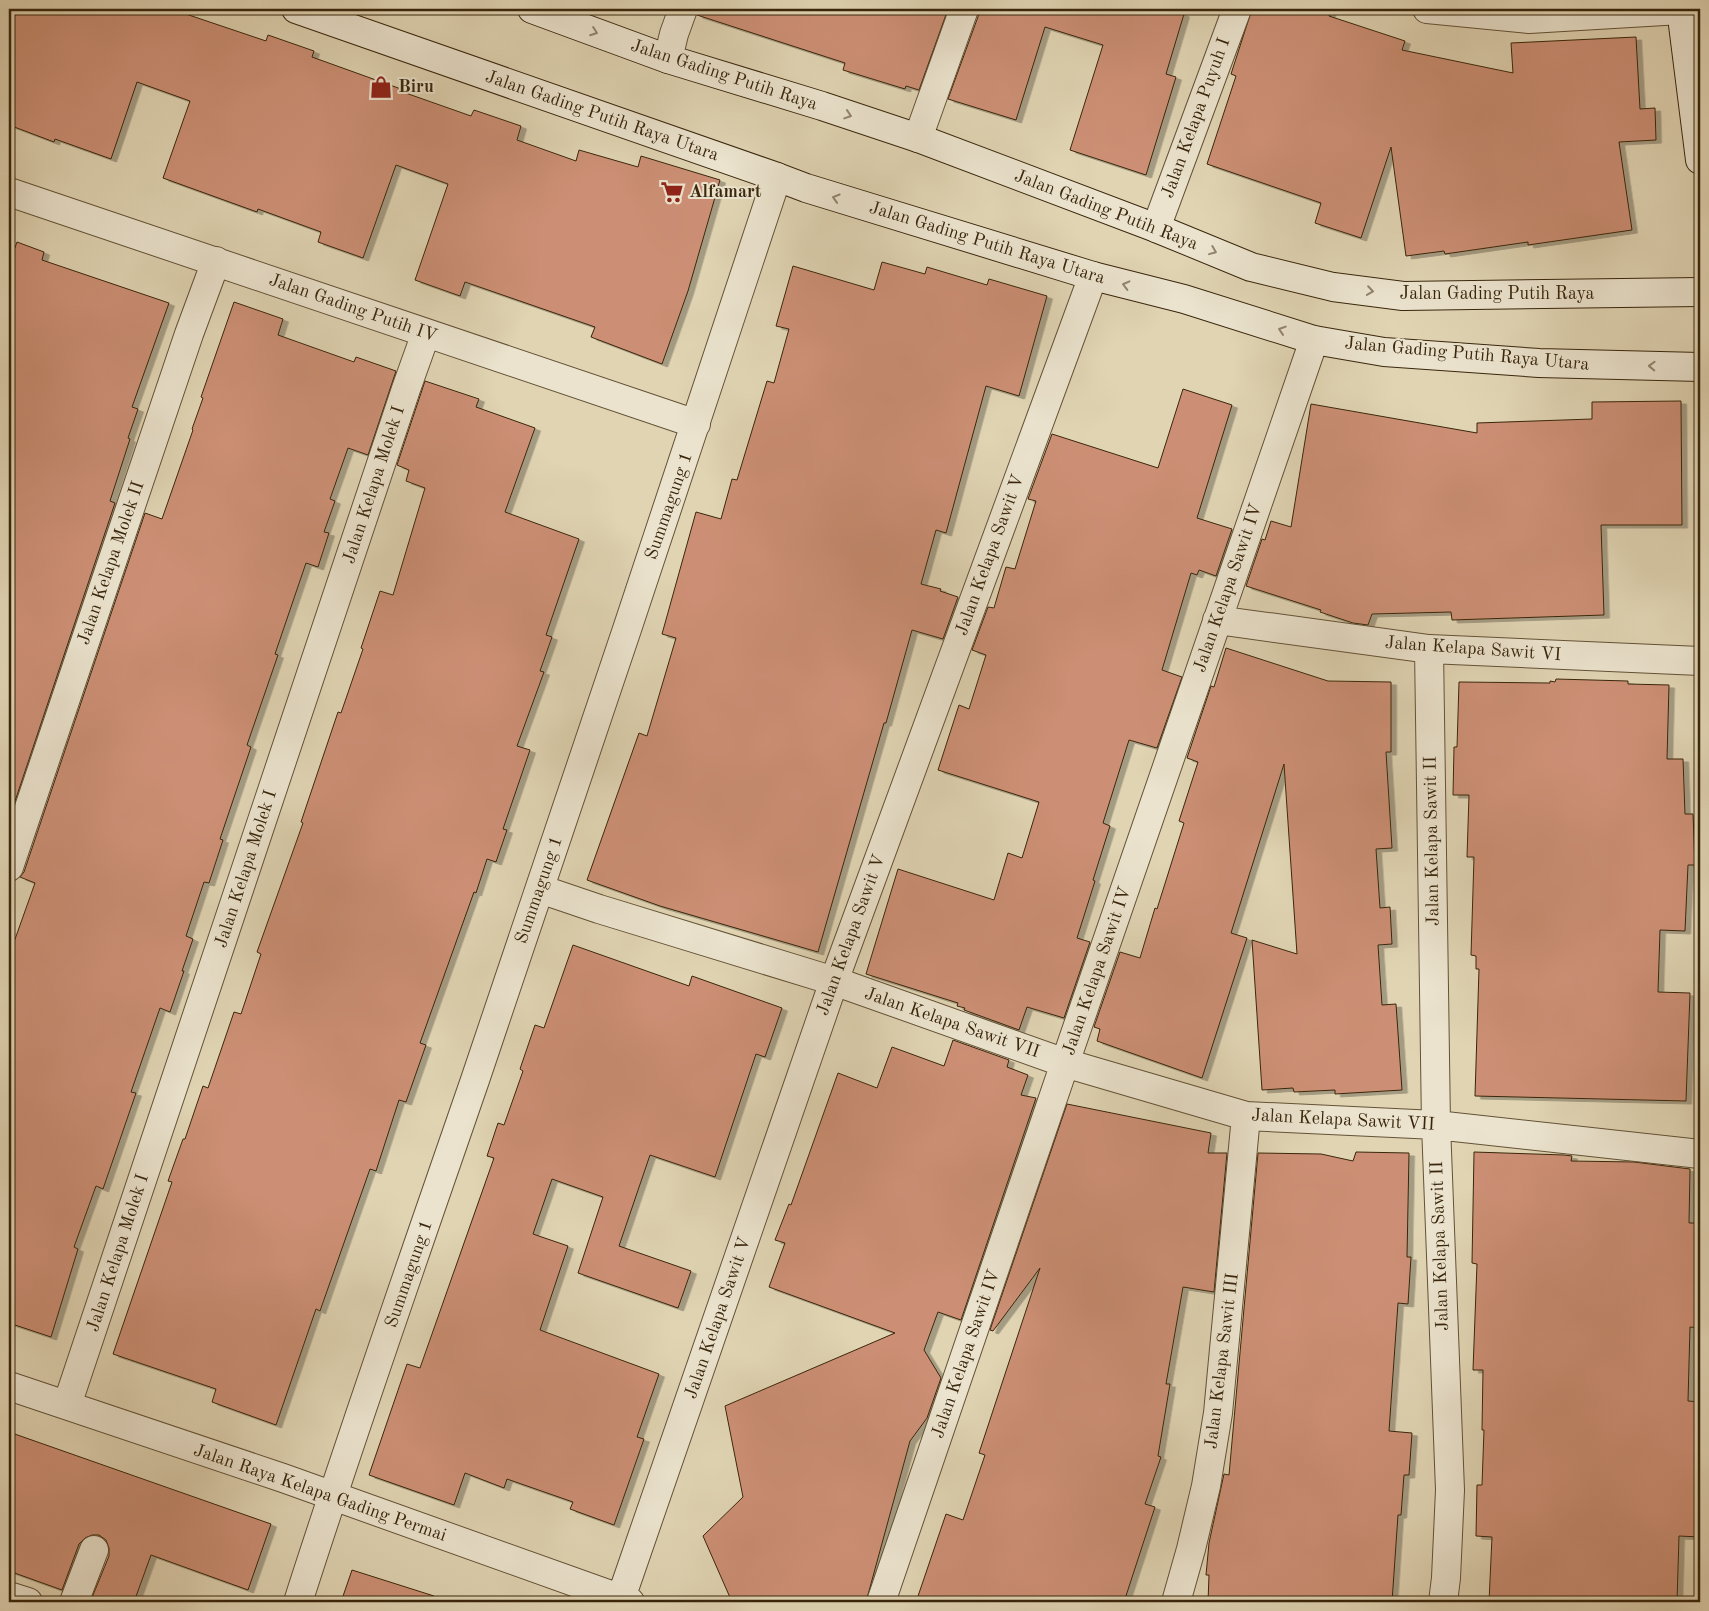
<svg xmlns="http://www.w3.org/2000/svg" width="1709" height="1611" font-family="'Old Standard TT',serif">
<style>
.building{fill:#cc8f75;stroke:#39260c;filter:url(#shadow)}
.lines{fill:none;stroke-linecap:round;stroke-linejoin:round}
.street-casing{stroke:#635236;stroke-width:30}
.secondary-casing{stroke:#39260c;stroke-width:30}
.street{stroke:#ebe3ce;stroke-width:28}
.secondary{stroke:#ebe3ce;stroke-width:28}
.oneway{stroke:#92846d}
.labels{text-anchor:middle;dominant-baseline:central;stroke-width:4;stroke-linejoin:round;paint-order:stroke}
.street-label{font-size:18px;fill:#39260c;stroke:#ebe3ce}
.poi-label{font-size:18px;font-weight:bold;fill:#39260c;stroke:#ebe3ce;text-anchor:start}
</style>
<defs>
<filter id="shadow"><feDropShadow dx="5.5" dy="3" stdDeviation="0" flood-color="#0004"/></filter>
</defs>
<rect width="100%" height="100%" fill="#e0d4b3"/>
<filter id="stains"><feTurbulence type="fractalNoise" baseFrequency=".004" numOctaves="4"/><feColorMatrix values="0 0 0 0 .2 0 0 0 0 .09 0 0 0 0 .02 0 0 0 .5 -.17"/></filter>
<radialGradient id="worn" r=".72"><stop offset=".6" stop-color="#630" stop-opacity="0"/><stop offset="1" stop-color="#630" stop-opacity=".3"/></radialGradient>
<path class="building" d="M9 9H171L266 41 268 35 314 51 312 57 401 89 400 91 471 116 474 110 521 126 517 140 576 161 579 150 638 167 641 156 720 180 688 291 662 364 591 337 595 327 465 282 460 296 415 280 448 184 396 165 363 258 318 242 321 232 258 209 257 212 163 178 190 101 137 82 111 159 55 139 54 142 9 125Z
M698 9H948L919 90 906 86 905 89 843 70 845 63 697 15Z
M979 9H1169L1184 14 1166 74 1176 77 1146 175 1070 150 1103 45 1045 27 1016 120 948 99 979 14Z
M1252 9H1332L1329 16 1405 41 1402 50 1513 73 1511 43 1636 37 1640 109 1655 108 1656 140 1619 142 1632 230 1528 245V242L1445 254 1444 251 1406 256 1391 147 1361 238 1315 223 1321 203 1207 164 1236 76 1231 74Z
M17 242 44 252 42 260 169 303 132 407 138 409 128 438 130 439 110 501 115 503 9 819V264Z
M882 262 925 274 927 267 987 285 989 279 1047 296 1019 396 986 386 946 533 936 530 921 584 941 589 940 591 958 597 943 639 912 630 886 723H884L818 952 660 906 587 880 639 733 647 736 676 638 662 634 696 512 721 519 732 479 737 480 767 381 774 383 789 329 776 326 793 266 874 290Z
M234 302 283 319 278 335 354 362 356 357 396 371 368 455 348 448 330 499 335 501 324 532 329 533 318 567 306 563 275 654 278 655 247 745 251 747 220 839 223 840 209 883 204 882 186 936 193 939 182 971H184L170 1012 160 1008 131 1092 136 1093 103 1189 96 1186 74 1247 78 1249 51 1337 9 1323V940L14 942 35 883 20 877 24 872 145 513 162 519 193 430 192 429 203 398 201 397Z
M425 381 479 399 476 407 535 428 505 512 579 539 546 635 552 637 540 671 544 672 517 746 530 750 503 829 507 830 496 862 487 859 476 893 474 892 420 1043 426 1045 406 1102 399 1100 376 1171 370 1169 320 1311 316 1309 276 1425 212 1402 216 1389 113 1354 172 1182 168 1181 183 1139H185L203 1086 208 1088 234 1012 241 1014 261 954 257 952 303 823 301 822 338 712 341 713 363 649 361 648 380 591 393 595 425 488 406 481 409 470 397 465Z
M1183 389 1232 405 1197 518 1232 529 1216 576 1199 570 1197 575 1191 573 1162 670 1182 677 1157 748 1129 740 1103 823 1110 826 1093 880 1095 881 1077 938 1090 942 1064 1018 1027 1007 1019 1030 964 1010 965 1008 957 1006 958 1003 866 974 898 869 994 900 1008 853 1022 858 1039 802 938 770 959 705 969 709 986 655 972 650 988 607 994 608 1006 567 1015 569 1036 501 1028 499 1052 434 1158 468Z
M1681 401 1682 525H1601L1604 615 1452 620 1451 612 1372 614 1368 625 1353 623 1320 612 1321 610 1246 586 1262 539 1265 540 1271 521 1291 527 1311 404 1477 433V423L1592 419V402Z
M1226 648 1328 681 1391 682V752H1386L1392 848 1376 849 1380 908 1390 907 1392 944 1378 945 1382 1005 1396 1004 1402 1090 1335 1094V1090L1294 1092 1293 1088 1262 1090 1252 940 1297 954 1284 764 1231 933 1247 938 1202 1078 1097 1041 1100 1029 1094 1027 1120 952 1140 958 1155 908 1157 909 1184 823 1179 821 1198 762 1187 758 1211 686 1214 687Z
M1556 679 1628 681V684L1669 685 1667 759H1683L1685 814H1693L1695 865H1688L1685 931 1660 930 1658 992 1690 993 1686 1101 1475 1096 1479 969H1476V956L1471 955 1474 857H1467L1469 795H1453L1454 747H1457L1459 682 1550 683V681L1555 682Z
M573 945 689 986 692 976 782 1008 765 1057 756 1054 715 1177 650 1155 619 1246 691 1271 678 1308 578 1273 603 1197 552 1179 533 1234 568 1246 540 1330 659 1374 637 1437 644 1439 614 1525 570 1509 573 1502 507 1479 504 1488 465 1473 454 1505 369 1475 407 1364 420 1368 494 1158 487 1156 498 1123 504 1125 523 1071 520 1069 535 1025 544 1028Z
M953 1040 1009 1060 1007 1067 1028 1075 1021 1095 1036 1098 961 1320 938 1312 924 1350 941 1378 927 1418 910 1441 866 1602H732L703 1536 743 1497 725 1406 895 1333 769 1287 785 1243 775 1240 789 1204 791 1205 838 1073 877 1088 892 1047 944 1066Z
M1067 1104 1211 1133 1208 1153H1227L1214 1292 1183 1287 1166 1384H1170L1158 1456 1161 1457 1145 1504 1155 1507 1124 1602H916L946 1514 963 1520 985 1455 979 1453 1040 1268 993 1331 990 1330Z
M1356 1152 1409 1153 1407 1257H1411L1408 1304 1398 1303 1389 1431 1412 1433 1409 1475H1404L1401 1515H1398L1392 1602H1208L1209 1575H1206L1209 1543 1224 1474 1229 1475 1258 1153 1321 1154 1353 1161Z
M1474 1152 1564 1155 1572 1156 1571 1161 1634 1162 1690 1169 1689 1223H1700V1328L1690 1327 1688 1401 1700 1402V1537L1679 1536 1677 1602H1489L1492 1537 1476 1536 1477 1485H1482L1484 1430H1482L1483 1370H1473L1477 1264 1472 1263Z
M9 1432 271 1524 248 1590 151 1555 134 1602H96L91 1600 109 1556V1548L106 1540 99 1535H92L85 1538 79 1544 62 1590 9 1571Z
M352 1570 434 1596 433 1602H341Z"/>
<g class="lines">
<defs>
<path id="street" d="M1427 9 1529 19 1681 10
M668 59 674 34 683 9
M918 138 964 9
M9 192 696 424
M1156 228 1237 9
M1217 620 1429 649 1700 661
M1429 649 1436 1125 1450 1490 1446 1578 1443 1602
M9 867 189 334 216 261
M540 889 599 909 834 981 1065 1063 1246 1116 1436 1125 1700 1154
M9 1386 283 1478 630 1602
M67 1405 406 389 426 333
M9 1596 28 1602
M621 1598 834 981 1093 276
M74 1602 94 1550
M298 1602C354 1427 415 1254 475 1080 577 779 678 479 777 177
M881 1602 1065 1063 1314 340
M1176 1602 1191 1549 1206 1486 1218 1413 1246 1116"/>
<path id="secondary" d="M296 9 777 177 806 188 1093 276 1184 299 1314 340 1384 352 1539 363 1700 367
M532 9 668 59 822 106 918 138 1156 228 1251 267 1333 287 1403 296 1700 292
M1681 9 1700 160"/>
</defs>
<use href="#street" class="street-casing"/>
<use href="#secondary" class="secondary-casing"/>
<use href="#street" class="street"/>
<use href="#secondary" class="secondary"/>
</g>
<defs><path id="oneway-chevron" d="M-2-3.5L2.5 0L-2 3.5" fill="none" stroke-width="1.6" stroke-linecap="round" stroke-linejoin="round" transform="scale(1.25)"/></defs>
<g class="oneway">
<use href="#oneway-chevron" transform="translate(594 32) rotate(20)"/>
<use href="#oneway-chevron" transform="translate(848 115) rotate(18)"/>
<use href="#oneway-chevron" transform="translate(836 198) rotate(-163)"/>
<use href="#oneway-chevron" transform="translate(1213 251) rotate(22)"/>
<use href="#oneway-chevron" transform="translate(1126 285) rotate(-166)"/>
<use href="#oneway-chevron" transform="translate(1370 291) rotate(8)"/>
<use href="#oneway-chevron" transform="translate(1282 330) rotate(-162)"/>
<use href="#oneway-chevron" transform="translate(1652 366) rotate(-178)"/>
</g>
<defs>
<symbol id="shop-bare" viewBox="-9 -9 18 18"><path d="M-5-2.5h2.3a2.7 3.5 0 0 1 5.4 0H5L5.5 6h-11ZM-1.5-2.5h3a1.5 2.3 0 0 0-3 0Z" fill="#8f2418" stroke="#ebe3ce" stroke-width="2.5" paint-order="stroke"/></symbol>
<symbol id="supermarket-bare" viewBox="-9 -9 18 18"><path d="M-6-5.5h2.5l.6 2H6L4.5 2H-2.5L-4.4-4H-6ZM-1.5 3.2a1.3 1.3 0 1 0 .1 0ZM3 3.2a1.3 1.3 0 1 0 .1 0Z" fill="#8f2418" stroke="#ebe3ce" stroke-width="2.5" paint-order="stroke"/></symbol>
</defs>
<g fill-rule="evenodd">
<use href="#shop-bare" x="365" y="71" width="32" height="32"/>
<use href="#supermarket-bare" x="656" y="176" width="32" height="32"/>
</g>
<g class="labels">
<g class="street-label">
<text transform="translate(724 75) rotate(18)">Jalan Gading Putih Raya</text>
<text transform="translate(602 116) rotate(19)">Jalan Gading Putih Raya Utara</text>
<text transform="translate(1196 118) rotate(-70)">Jalan Kelapa Puyuh I</text>
<text transform="translate(1106 210) rotate(21)">Jalan Gading Putih Raya</text>
<text transform="translate(987 243) rotate(17)">Jalan Gading Putih Raya Utara</text>
<text x="1497" y="294">Jalan Gading Putih Raya</text>
<text transform="translate(353 308) rotate(19)">Jalan Gading Putih IV</text>
<text transform="translate(1467 354) rotate(5)">Jalan Gading Putih Raya Utara</text>
<text transform="translate(374 485) rotate(-72)">Jalan Kelapa Molek I</text>
<text transform="translate(669 506) rotate(-71)">Summagung 1</text>
<text transform="translate(990 555) rotate(-70)">Jalan Kelapa Sawit V</text>
<text transform="translate(111 563) rotate(-71)">Jalan Kelapa Molek II</text>
<text transform="translate(1228 588) rotate(-71)">Jalan Kelapa Sawit IV</text>
<text transform="translate(1473 649) rotate(4)">Jalan Kelapa Sawit VI</text>
<text transform="translate(1432 841) rotate(-91)">Jalan Kelapa Sawit II</text>
<text transform="translate(246 869) rotate(-72)">Jalan Kelapa Molek I</text>
<text transform="translate(539 890) rotate(-71)">Summagung 1</text>
<text transform="translate(851 935) rotate(-70)">Jalan Kelapa Sawit V</text>
<text transform="translate(1097 971) rotate(-71)">Jalan Kelapa Sawit IV</text>
<text transform="translate(952 1023) rotate(19)">Jalan Kelapa Sawit VII</text>
<text transform="translate(1343 1120) rotate(3)">Jalan Kelapa Sawit VII</text>
<text transform="translate(1440 1246) rotate(-92)">Jalan Kelapa Sawit II</text>
<text transform="translate(118 1253) rotate(-72)">Jalan Kelapa Molek I</text>
<text transform="translate(409 1274) rotate(-71)">Summagung 1</text>
<text transform="translate(718 1318) rotate(-71)">Jalan Kelapa Sawit V</text>
<text transform="translate(966 1354) rotate(-71)">Jalan Kelapa Sawit IV</text>
<text transform="translate(1222 1361) rotate(-83)">Jalan Kelapa Sawit III</text>
<text transform="translate(320 1493) rotate(19)">Jalan Raya Kelapa Gading Permai</text>
</g>
<g class="poi-label">
<text x="398" y="87">Biru</text>
<text x="689" y="192">Alfamart</text>
</g>
</g>
<rect width="1709" height="1611" fill="none" stroke="#e0d4b3" stroke-width="30"/>
<rect x="10" y="10" width="1689" height="1591" fill="none" stroke="#39260c" stroke-width="2.5"/>
<rect x="15" y="15" width="1679" height="1581" fill="none" stroke="#39260c"/>
<rect width="100%" height="100%" filter="url(#stains)"/>
<rect width="100%" height="100%" fill="url(#worn)"/>
</svg>
